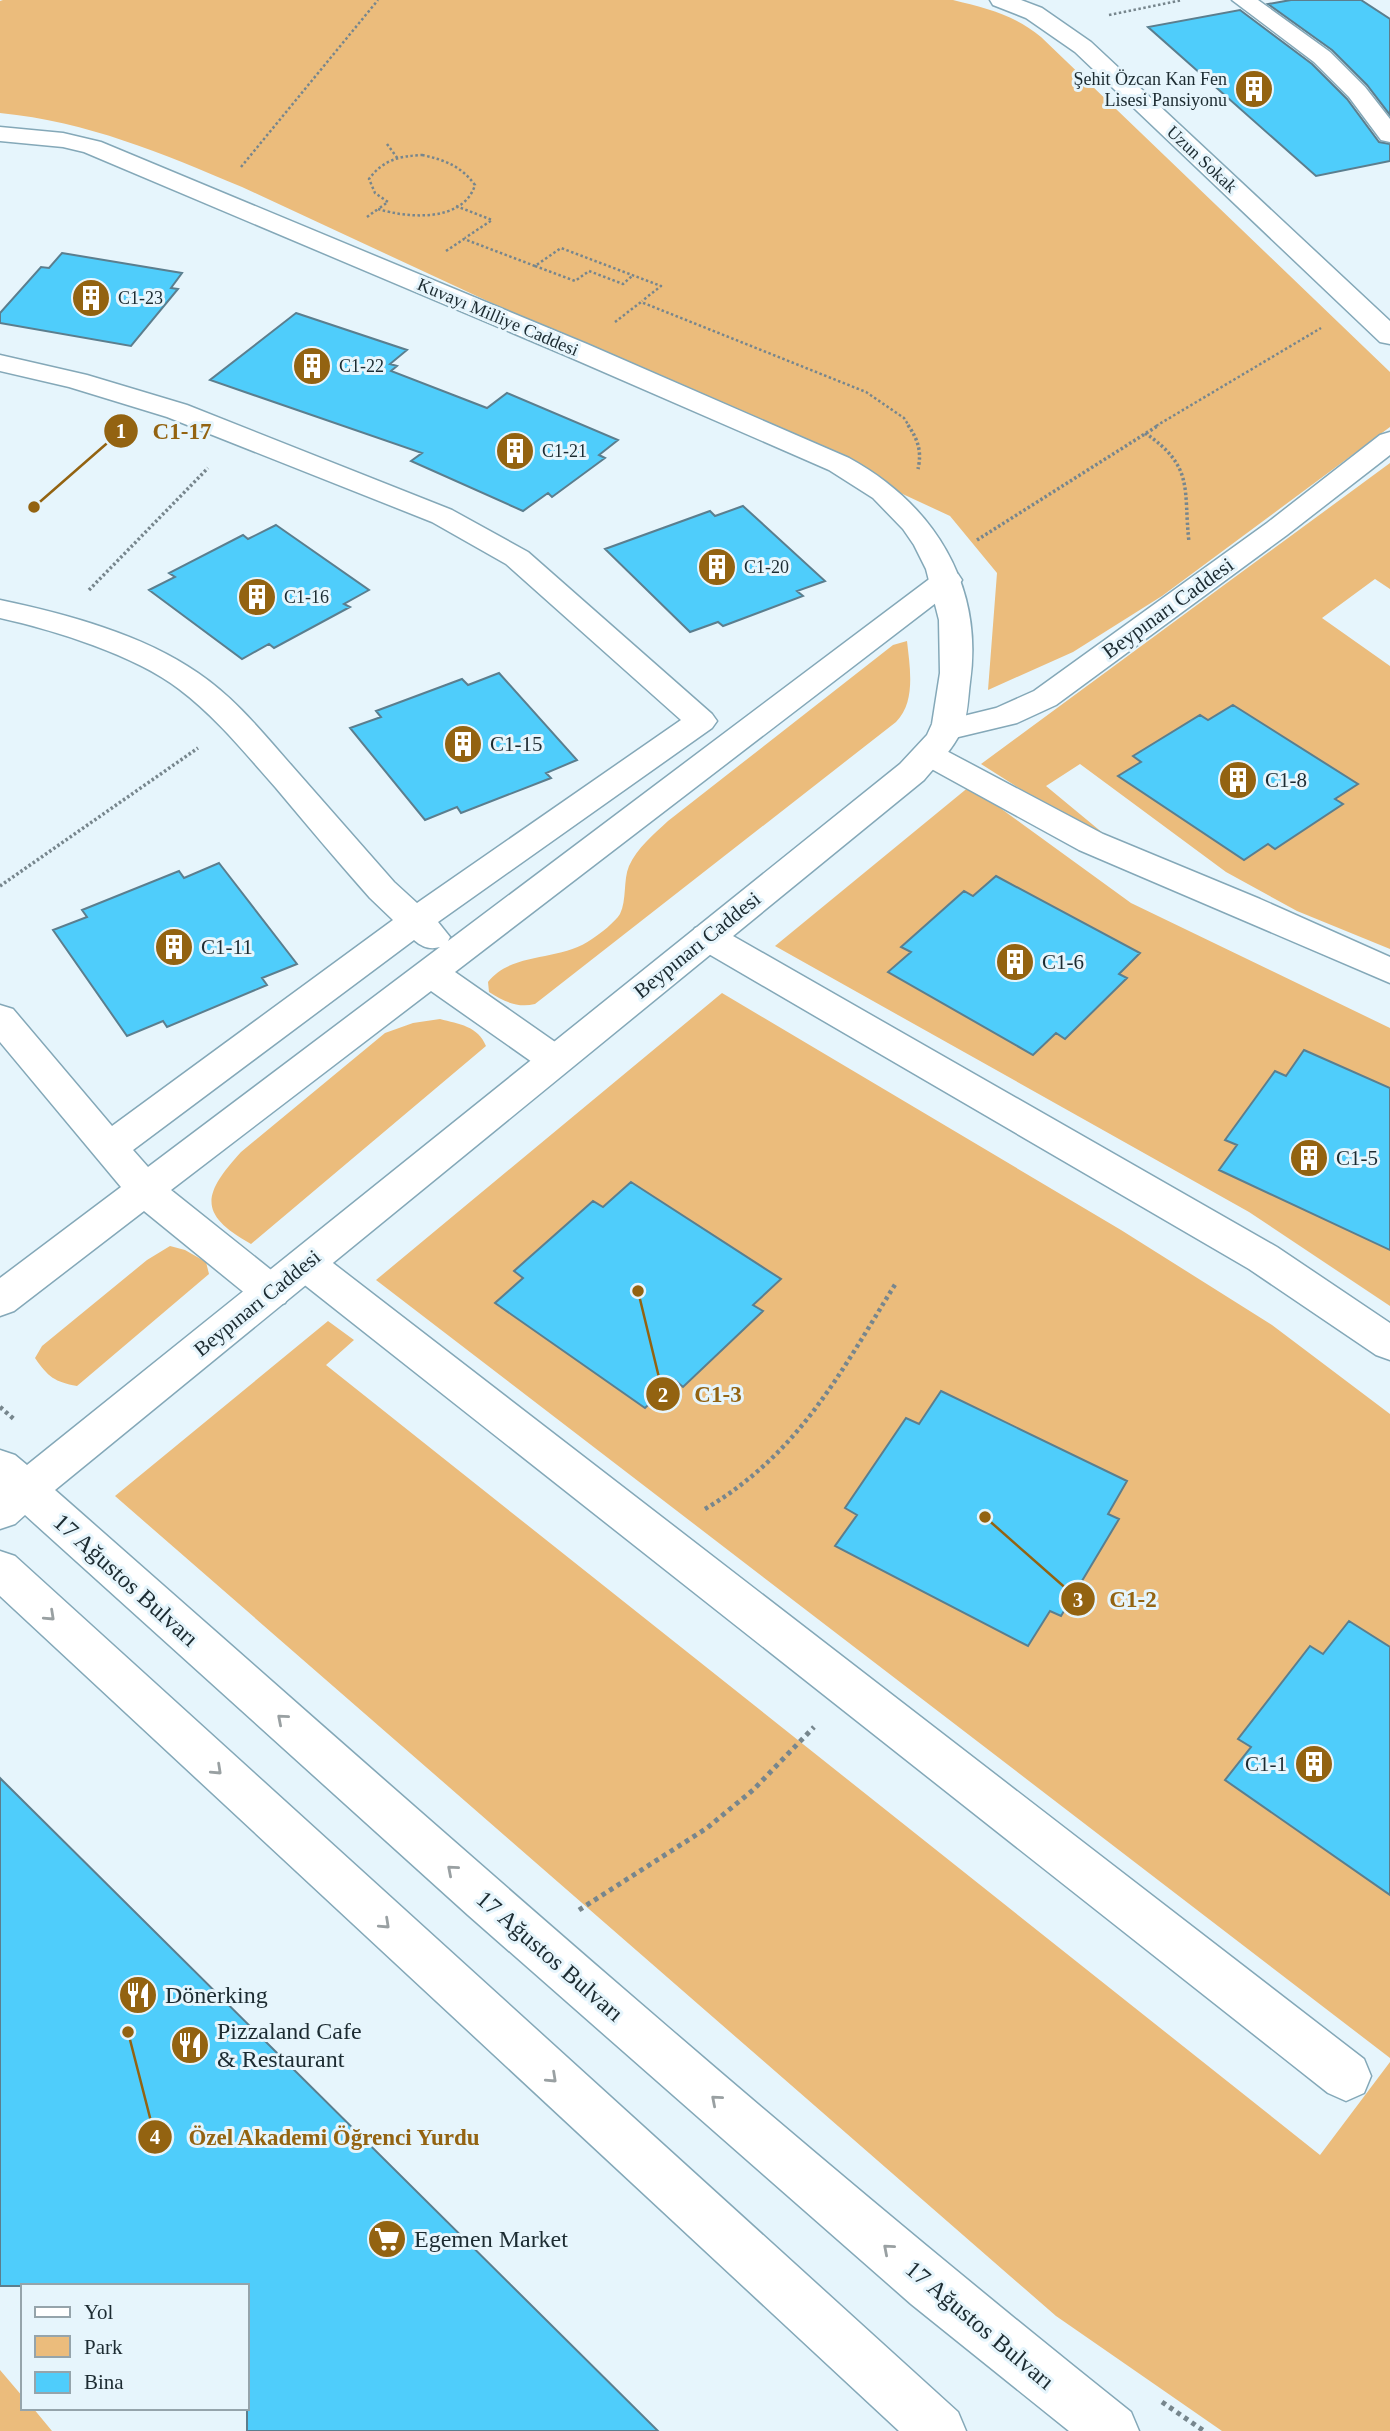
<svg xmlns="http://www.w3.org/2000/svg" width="1390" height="2431" font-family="Georgia,serif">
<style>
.green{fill:#ebbc7c}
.building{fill:#4fcdfb;stroke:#5b7e8e;stroke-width:2}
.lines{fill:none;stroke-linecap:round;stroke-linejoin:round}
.street-casing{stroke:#84a8b8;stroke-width:3}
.secondary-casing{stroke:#84a8b8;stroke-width:3}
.path-far3{stroke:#77868d;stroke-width:2.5;stroke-dasharray:2.5 2.5;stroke-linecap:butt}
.path-far2{stroke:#77868d;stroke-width:3.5;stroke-dasharray:2.5 2.5;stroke-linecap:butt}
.path-far1{stroke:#77868d;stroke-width:4.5;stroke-dasharray:3.5 3.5;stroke-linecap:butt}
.path{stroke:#77868d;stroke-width:5;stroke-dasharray:4.5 4.5;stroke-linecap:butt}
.street{fill:#fff;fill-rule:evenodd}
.secondary{fill:#fff;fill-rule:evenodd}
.oneway{stroke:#99a0a2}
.labels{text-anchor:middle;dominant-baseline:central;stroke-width:6;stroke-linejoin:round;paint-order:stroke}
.far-poi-label{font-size:18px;fill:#1c2b31;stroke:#e6f5fc;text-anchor:start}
.far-street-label{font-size:18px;fill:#1c2b31;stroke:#e6f5fc}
.street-label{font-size:21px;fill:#1c2b31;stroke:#e6f5fc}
.poi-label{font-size:21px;fill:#1c2b31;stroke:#e6f5fc;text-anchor:start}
.near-street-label{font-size:24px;fill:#1c2b31;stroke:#e6f5fc}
.near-poi-label{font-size:24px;fill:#1c2b31;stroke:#e6f5fc;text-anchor:start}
.leader{fill:none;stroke:#936311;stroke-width:2.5}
.callout-dot{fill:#936311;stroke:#e6f5fc;stroke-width:2.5}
.mark-label{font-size:21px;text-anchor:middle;font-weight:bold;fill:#fff}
.callout-label{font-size:23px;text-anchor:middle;font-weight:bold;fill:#936311;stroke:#e6f5fc;stroke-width:6;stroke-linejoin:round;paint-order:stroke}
</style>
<rect width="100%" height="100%" fill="#e6f5fc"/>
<path class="green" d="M953 0C986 8 1015 15 1041 37L1390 372V427L1162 596 1073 652 988 690 997 573 950 516 242 187C161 153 89 122 0 113V1L3 0Z
M1390 463V589L1375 579 1322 618 1390 666V949L1297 911 1226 872 1080 764 1046 786 1104 834 1088 832 981 764Z
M907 641C910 668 916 702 896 722L535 1004C518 1008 504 1002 489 992L488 982C512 951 561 962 592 939 600 934 615 922 620 914 627 900 623 880 629 866 637 848 654 834 668 821L893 645Z
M970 786 1131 903 1390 1028V1306L1249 1212 775 946Z
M722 993 1121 1230 1272 1325 1390 1414V2058L376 1280Z
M440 1019C459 1024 478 1026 486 1046L251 1244C197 1214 203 1194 241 1152L385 1033 413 1023Z
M170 1246 185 1250 206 1262 209 1274 77 1386C55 1382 48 1377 35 1358L42 1346 147 1260Z
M328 1321 354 1340 326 1365 1320 2155 1390 2062V2431H1222L1056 2316 115 1496Z
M0 2370 23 2397V2408H33L52 2431H0Z"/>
<path class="building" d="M1291 0H1361L1390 19V115L1367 85 1332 50 1268 4Z
M1240 10 1312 64 1347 99 1379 142 1390 144V161L1316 176 1148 27Z
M62 253 182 273 171 288 178 289 131 346 0 323V313L41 267 49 268Z
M296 313 407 350 390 364 397 366 391 371 487 408 507 393 618 440 599 455 605 458 552 497 548 493 523 511 411 461 422 453 210 380Z
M743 506 825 581 797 591 803 596 723 626 718 622 690 632 605 549 710 511 715 516Z
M276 525 369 590 344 604 350 607 274 648 269 644 242 659 149 590 175 577 169 573 243 535 248 539Z
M499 673 577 760 546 773 551 778 461 813 457 807 425 820 350 728 381 717 376 711 462 679 468 685Z
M1233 705 1358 784 1335 799 1343 804 1275 849 1268 844 1244 860 1118 776 1141 762 1133 756 1200 715 1208 720Z
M219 863 297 964 262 978 267 985 167 1027 163 1021 127 1036 53 930 87 917 82 910 179 871 184 878Z
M996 876 1140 953 1119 974 1127 978 1065 1039 1056 1033 1033 1055 888 972 911 952 901 947 964 891 973 896Z
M1304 1050 1390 1088V1250L1219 1170 1237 1145 1225 1140 1275 1071 1286 1076Z
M631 1182 781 1279 753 1305 763 1311 683 1387 675 1380 645 1408 495 1303 523 1278 514 1271 593 1201 603 1207Z
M941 1391 1127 1481 1108 1514 1119 1519 1061 1616 1050 1611 1028 1646 835 1546 857 1515 845 1508 906 1418 919 1424Z
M1349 1621 1390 1647V1895L1225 1780 1251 1747 1238 1739 1310 1646 1323 1654Z
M0 1778 658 2431H247V2286H0Z"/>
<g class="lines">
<defs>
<path id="street" d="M990 0H1021L1042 8 1091 42 1390 321V344L1380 342 1075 52 1026 18 993 5Z
M1232 0H1258L1330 52 1365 87 1390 119V142L1381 140 1349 97 1314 62Z
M0 355 87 375 187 405 452 510 528 552 712 714 717 721 712 728 438 922 450 937 448 941 936 574 947 571 958 574 962 580 958 586 455 972 568 1051 573 1060 568 1069 555 1073 542 1069 431 991 171 1190 285 1281 291 1292 285 1303 271 1308 257 1303 144 1211 14 1311 0 1316V1278L121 1187 0 1042V1005L13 1009 112 1126 393 920 370 898C338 862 307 825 276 788 245 753 216 717 179 689 135 655 54 630 0 618V600C66 614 142 634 198 673 235 698 263 733 292 766 326 805 360 843 394 882L417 903 681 720 506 564 432 522 167 417 69 387 0 371ZM414 940C422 947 430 950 440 947L148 1167 133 1150Z
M1390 432V455L1287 535 1056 705 1017 723 946 740 935 737 930 730 935 723 996 708 1034 691 1267 523 1380 435Z
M928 743 939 747 1103 834 1260 899 1390 957V983L1079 850 917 761 912 754 917 747Z
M707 925 719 928 1277 1247 1390 1323V1360L1376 1355 1249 1269 695 946 690 937 695 928Z
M306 1249 320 1253 1364 2059 1371 2076 1364 2093 1346 2101 1328 2093 292 1275 286 1264 292 1253Z"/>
<path id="secondary" d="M0 127 63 133 101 142 587 344 849 458C933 504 984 584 970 682 968 697 968 715 962 729 954 749 937 764 924 780L55 1490C410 1802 762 2118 1131 2412L1139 2431H1069L911 2304 468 1915 25 1515 15 1524 0 1529V1450L15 1455 27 1465 900 764 927 735 932 724 940 673 939 620 926 569 914 545 903 529 873 498 829 470 567 356 84 152 63 147 0 141Z
M0 1551 15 1556 958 2412 966 2431H899L0 1596Z"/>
</defs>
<use href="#street" class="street-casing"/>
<use href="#secondary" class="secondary-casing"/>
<path class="path-far3" d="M1109 15 1182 0
M387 144 398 159
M422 155C445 160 461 166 475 185 463 223 407 218 378 209L388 202 375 193 369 179C383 160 399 156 422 155Z
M241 167 378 0
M456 206 492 220 465 238
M367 217 378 209
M446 251 464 239 535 266 561 248 661 286 642 301
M535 266 575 281 589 271 623 284 632 276
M615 322 641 302 866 392 904 418 909 426
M1156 426 1321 328"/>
<path class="path-far2" d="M908 425C918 440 922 451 918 469
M1145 433C1195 467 1183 489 1189 542
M977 540 1159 425
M89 590 208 468
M0 886 198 748"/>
<path class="path-far1" d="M0 1407 15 1420
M705 1509C800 1453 840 1373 896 1283"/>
<path class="path" d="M579 1910 707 1828 753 1790 814 1727
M1162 2402 1204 2431"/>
<use href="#street" class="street"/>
<use href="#secondary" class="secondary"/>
</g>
<defs><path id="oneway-chevron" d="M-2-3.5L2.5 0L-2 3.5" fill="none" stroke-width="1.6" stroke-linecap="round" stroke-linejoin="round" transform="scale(1.75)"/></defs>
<g class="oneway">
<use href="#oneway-chevron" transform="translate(50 1616) rotate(43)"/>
<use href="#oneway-chevron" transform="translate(282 1719) rotate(-139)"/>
<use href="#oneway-chevron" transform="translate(217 1770) rotate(43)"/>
<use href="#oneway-chevron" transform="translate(452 1870) rotate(-139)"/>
<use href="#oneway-chevron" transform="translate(385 1924) rotate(43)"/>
<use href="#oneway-chevron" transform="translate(552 2078) rotate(43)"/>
<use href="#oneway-chevron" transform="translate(716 2100) rotate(-139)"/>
<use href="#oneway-chevron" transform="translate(888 2249) rotate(-139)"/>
</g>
<defs>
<symbol id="building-disc" viewBox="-11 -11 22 22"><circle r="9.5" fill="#936311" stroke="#e6f5fc"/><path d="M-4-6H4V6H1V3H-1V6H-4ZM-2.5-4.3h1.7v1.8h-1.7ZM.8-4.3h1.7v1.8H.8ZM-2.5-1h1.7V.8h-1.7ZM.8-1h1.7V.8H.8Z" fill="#fff"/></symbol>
<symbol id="restaurant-disc" viewBox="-11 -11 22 22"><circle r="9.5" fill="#936311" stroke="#e6f5fc"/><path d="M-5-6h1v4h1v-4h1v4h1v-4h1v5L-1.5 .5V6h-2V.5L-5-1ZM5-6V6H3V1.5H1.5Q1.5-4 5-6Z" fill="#fff"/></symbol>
<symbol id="supermarket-disc" viewBox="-11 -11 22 22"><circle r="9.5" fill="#936311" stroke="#e6f5fc"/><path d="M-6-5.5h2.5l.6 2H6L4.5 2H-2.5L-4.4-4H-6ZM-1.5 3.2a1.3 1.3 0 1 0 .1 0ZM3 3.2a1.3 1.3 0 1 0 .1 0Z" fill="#fff"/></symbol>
</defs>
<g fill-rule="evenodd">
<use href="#building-disc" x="1232" y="67" width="44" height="44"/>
<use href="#building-disc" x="69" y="276" width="44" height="44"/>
<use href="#building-disc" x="290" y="344" width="44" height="44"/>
<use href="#building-disc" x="493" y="429" width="44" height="44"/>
<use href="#building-disc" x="695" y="545" width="44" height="44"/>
<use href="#building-disc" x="235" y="575" width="44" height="44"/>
<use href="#building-disc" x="441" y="722" width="44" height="44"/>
<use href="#building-disc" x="1216" y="758" width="44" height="44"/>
<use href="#building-disc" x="152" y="925" width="44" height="44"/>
<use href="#building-disc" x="993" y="940" width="44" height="44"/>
<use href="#building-disc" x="1287" y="1136" width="44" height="44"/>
<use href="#building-disc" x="1292" y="1742" width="44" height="44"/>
<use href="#restaurant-disc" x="116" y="1973" width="44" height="44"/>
<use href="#restaurant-disc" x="168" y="2023" width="44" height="44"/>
<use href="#supermarket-disc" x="365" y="2217" width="44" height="44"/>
</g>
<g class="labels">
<g class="far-poi-label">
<text x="1227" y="79" text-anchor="end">Şehit Özcan Kan Fen<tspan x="1227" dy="21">Lisesi Pansiyonu</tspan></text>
<text x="118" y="298">C1-23</text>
<text x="339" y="366">C1-22</text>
<text x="542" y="451">C1-21</text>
<text x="744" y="567">C1-20</text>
<text x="284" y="597">C1-16</text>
</g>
<g class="far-street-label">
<text transform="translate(1202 159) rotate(43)">Uzun Sokak</text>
<text transform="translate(498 317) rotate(23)">Kuvayı Milliye Caddesi</text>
</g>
<g class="street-label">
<text transform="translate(1168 608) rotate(-36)">Beypınarı Caddesi</text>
<text transform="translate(697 945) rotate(-39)">Beypınarı Caddesi</text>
<text transform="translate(257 1303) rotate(-39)">Beypınarı Caddesi</text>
</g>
<g class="poi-label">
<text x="490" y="744">C1-15</text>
<text x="1265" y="780">C1-8</text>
<text x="201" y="947">C1-11</text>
<text x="1042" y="962">C1-6</text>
<text x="1336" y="1158">C1-5</text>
<text x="1287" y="1764" text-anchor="end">C1-1</text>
</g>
<g class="near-street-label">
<text transform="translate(126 1580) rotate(42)">17 Ağustos Bulvarı</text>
<text transform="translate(550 1956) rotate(41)">17 Ağustos Bulvarı</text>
<text transform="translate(980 2325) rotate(40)">17 Ağustos Bulvarı</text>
</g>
<g class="near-poi-label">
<text x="165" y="1995">Dönerking</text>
<text x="217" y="2031">Pizzaland Cafe<tspan x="217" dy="28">&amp; Restaurant</tspan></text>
<text x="414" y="2239">Egemen Market</text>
</g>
</g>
<path class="leader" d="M34 507L121 431M638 1291L663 1394M985 1517L1078 1599M128 2032L155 2137"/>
<g class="callout-dot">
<circle cx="34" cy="507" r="7"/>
<circle cx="638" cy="1291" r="7"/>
<circle cx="985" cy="1517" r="7"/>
<circle cx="128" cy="2032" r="7"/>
<circle cx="121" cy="431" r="18"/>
<circle cx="663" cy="1394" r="18"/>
<circle cx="1078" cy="1599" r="18"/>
<circle cx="155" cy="2137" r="18"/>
</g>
<g class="mark-label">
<text x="121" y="438">1</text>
<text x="663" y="1402">2</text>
<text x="1078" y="1607">3</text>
<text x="155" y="2144">4</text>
</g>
<g class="callout-label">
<text x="182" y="439">C1-17</text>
<text x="718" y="1402">C1-3</text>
<text x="1133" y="1607">C1-2</text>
<text x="334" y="2145">Özel Akademi Öğrenci Yurdu</text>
</g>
<rect x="21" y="2284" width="228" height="126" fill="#e6f5fc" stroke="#95a4ab" stroke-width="2"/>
<rect x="35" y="2307" width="35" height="10" fill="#ffffff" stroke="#95a4ab" stroke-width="2"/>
<text x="84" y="2319" font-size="21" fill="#1c2b31">Yol</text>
<rect x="35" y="2336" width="35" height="21" fill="#ebbc7c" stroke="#95a4ab" stroke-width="2"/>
<text x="84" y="2354" font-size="21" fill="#1c2b31">Park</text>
<rect x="35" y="2372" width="35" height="21" fill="#4fcdfb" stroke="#95a4ab" stroke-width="2"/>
<text x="84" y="2389" font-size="21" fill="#1c2b31">Bina</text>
</svg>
